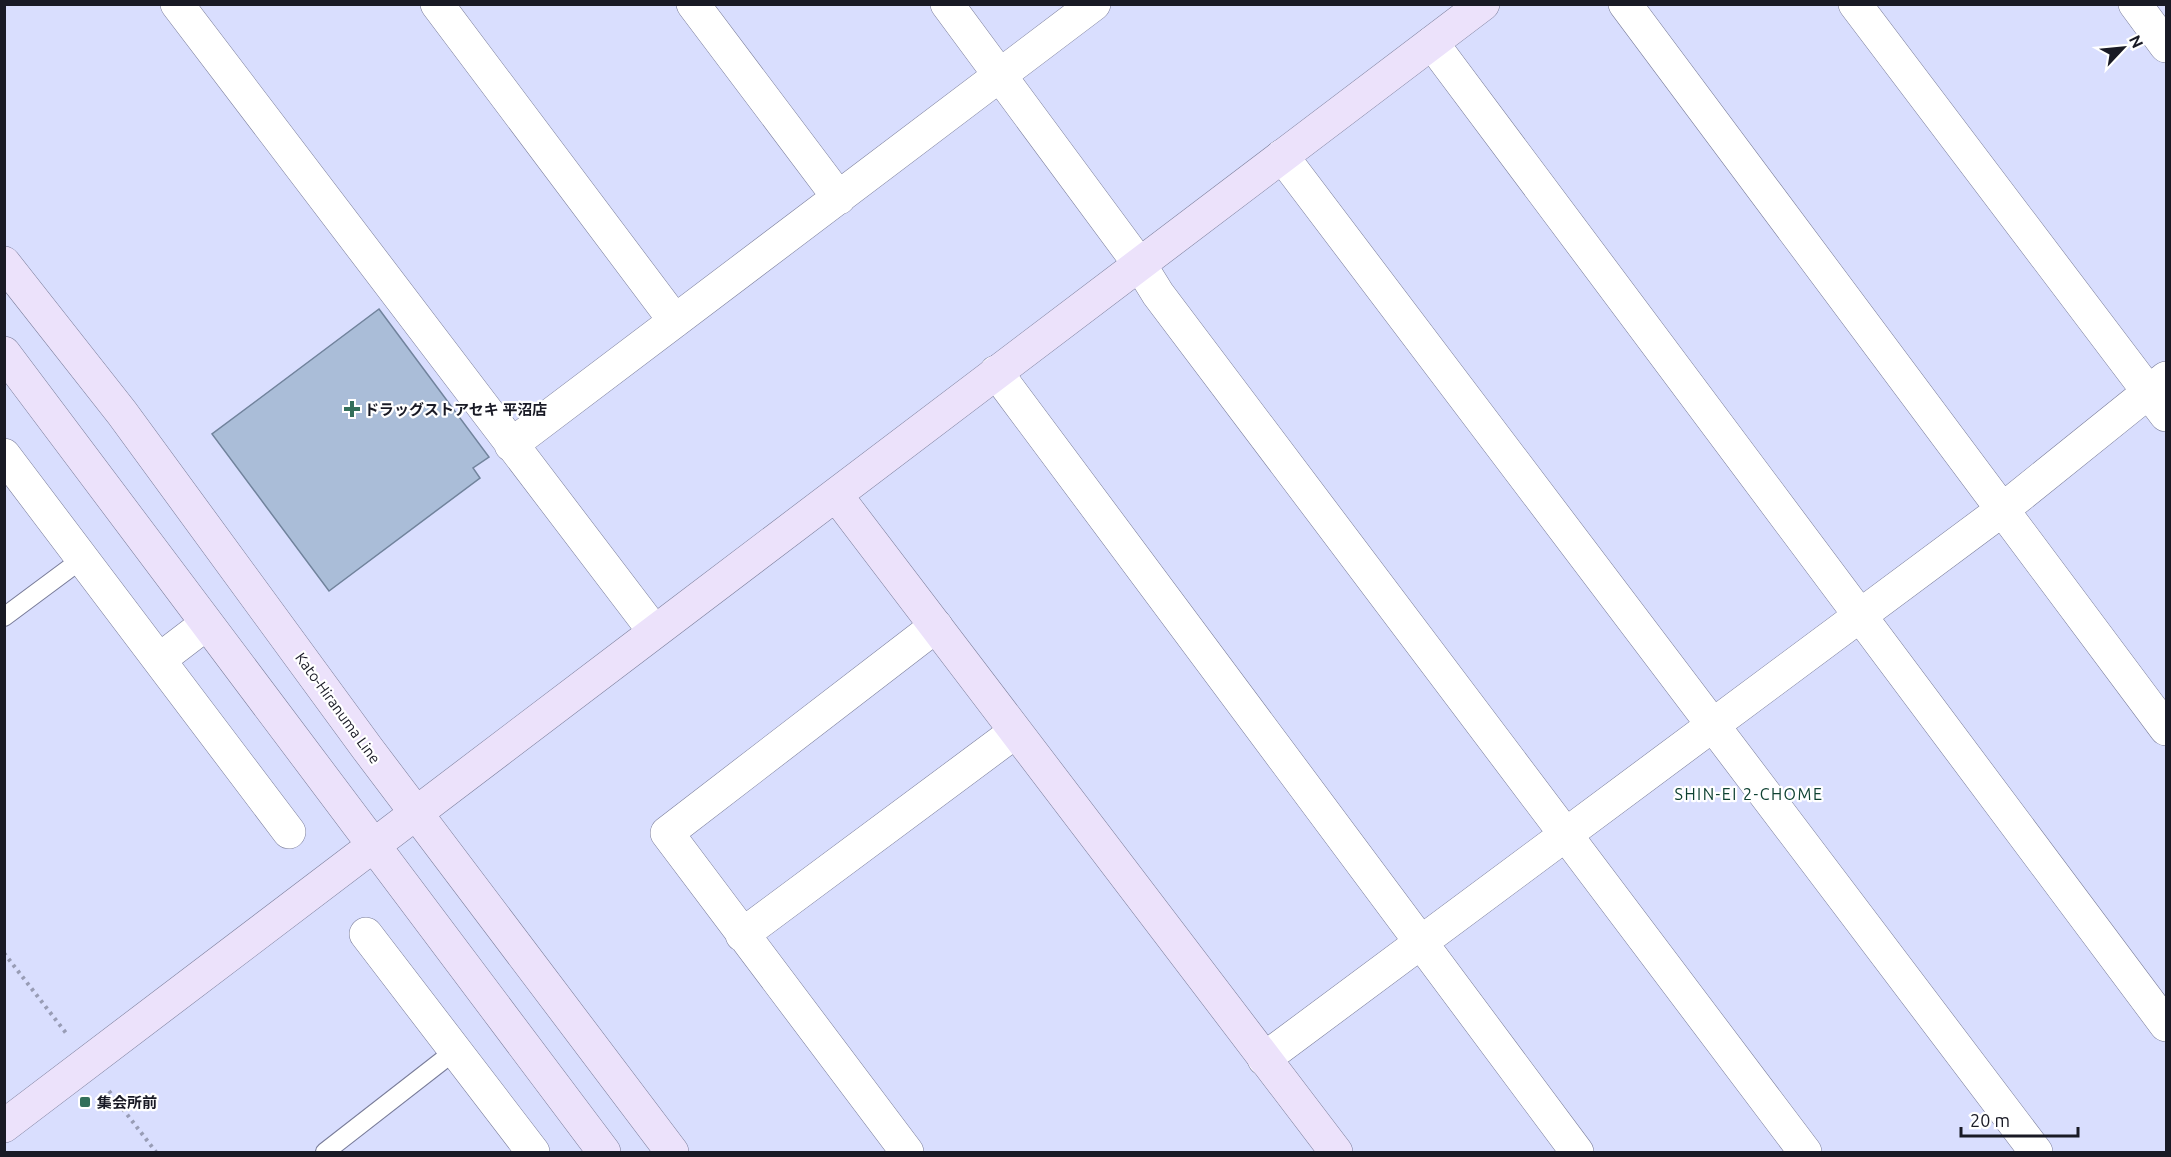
<svg xmlns="http://www.w3.org/2000/svg" width="2171" height="1157" font-family="Ubuntu,'Noto Sans JP',sans-serif">
  <style>
    .building { fill: #aabdd8; stroke: #71839c; stroke-width: 1.5 }
    .lines { fill: none; stroke-linecap: round; stroke-linejoin: round }
    .lane-casing { stroke: #797c99; stroke-width: 20 }
    .street-casing { stroke: #797c99; stroke-width: 34 }
    .secondary-casing { stroke: #797c99; stroke-width: 34 }
    .path { stroke: #989cb5; stroke-width: 4; stroke-dasharray: 3 4.5; stroke-linecap: butt }
    .lane { stroke: #fff; stroke-width: 18 }
    .street { stroke: #fff; stroke-width: 33 }
    .secondary { stroke: #ece2fb; stroke-width: 33 }
    .poi-dot { fill: #326f5a; stroke: #fff; stroke-width: 2 }
    .labels { text-anchor: middle; dominant-baseline: central; stroke-width: 4.5; stroke-linejoin: round; paint-order: stroke }
    .poi-label { font-size: 15px; font-weight: bold; fill: #191a25; stroke: #fff; text-anchor: start }
    .street-label { font-size: 15px; fill: #191a25; stroke: #fff }
    .neighbourhood-label { font-size: 16px; letter-spacing: 1.5px; fill: #0e4132; stroke: #fff }
  </style>
  <rect width="100%" height="100%" fill="#d9defe"/>
  <path class="building" d="M379,309l110,148 -16,11 7,10 -151,113 -117,-157z"/>
  <g class="lines">
    <g class="lane-casing">
      <path id="lane" d="M4,617l78,-58
        M325,1152l131,-102"/>
    </g>
    <g class="street-casing">
      <path id="street" d="M177,4l477,627
        M437,4l238,317
        M693,4l146,194
        M947,4l193,261 18,29 647,858
        M1625,4l541,725
        M1855,4l311,411
        M2135,4l31,42
        M1432,43l734,982
        M1282,156l754,996
        M996,372l581,780
        M511,445l583,-441
        M4,455l285,377
        M159,660l47,-36
        M366,934l167,218
        M742,935l273,-203
        M1264,1059l738,-549 164,-132
        M907,1152l-240,-319 269,-207"/>
    </g>
    <g class="secondary-casing">
      <path id="secondary" d="M4,263l118,150 245,335 305,404
        M4,353l600,799
        M836,495l500,657
        M4,1126c494,-373 984,-750 1479,-1122"/>
    </g>
    <path class="path" d="M4,953l62,80
      M109,1091l47,61"/>
    <use href="#lane" class="lane"/>
    <use href="#street" class="street"/>
    <use href="#secondary" class="secondary"/>
  </g>
  <g class="poi-dot">
    <path d="M349 400h6v6h6v6h-6v6h-6v-6h-6v-6h6z"/>
    <rect x="79" y="1096" width="12" height="12" rx="3"/>
  </g>
  <g class="labels">
    <g class="poi-label">
      <text x="364" y="409">ドラッグストアセキ 平沼店</text>
      <text x="97" y="1102">集会所前</text>
    </g>
    <g class="street-label">
      <text transform="translate(338 708) rotate(54)">Kato-Hiranuma Line</text>
    </g>
    <g class="neighbourhood-label">
      <text x="1749" y="794">SHIN-EI 2-CHOME</text>
    </g>
  </g>
  <rect width="2171" height="1157" fill="none" stroke="#191a25" stroke-width="12"/>
  <g transform="translate(2123 48) rotate(64)" stroke="#ffffff" stroke-width="4.5" paint-order="stroke">
  <path d="M0-4.5L10 22L0 15L-10 22Z" fill="#191a25"/>
  <text y="-9" font-size="16" font-weight="bold" text-anchor="middle" fill="#191a25">N</text>
  </g>
  <path d="M1961 1127v9h117v-9" fill="none" stroke="#191a25" stroke-width="3"/>
  <text x="1970" y="1127" font-size="18" fill="#191a25" stroke="#ffffff" stroke-width="4.5" paint-order="stroke">20 m</text>
</svg>
